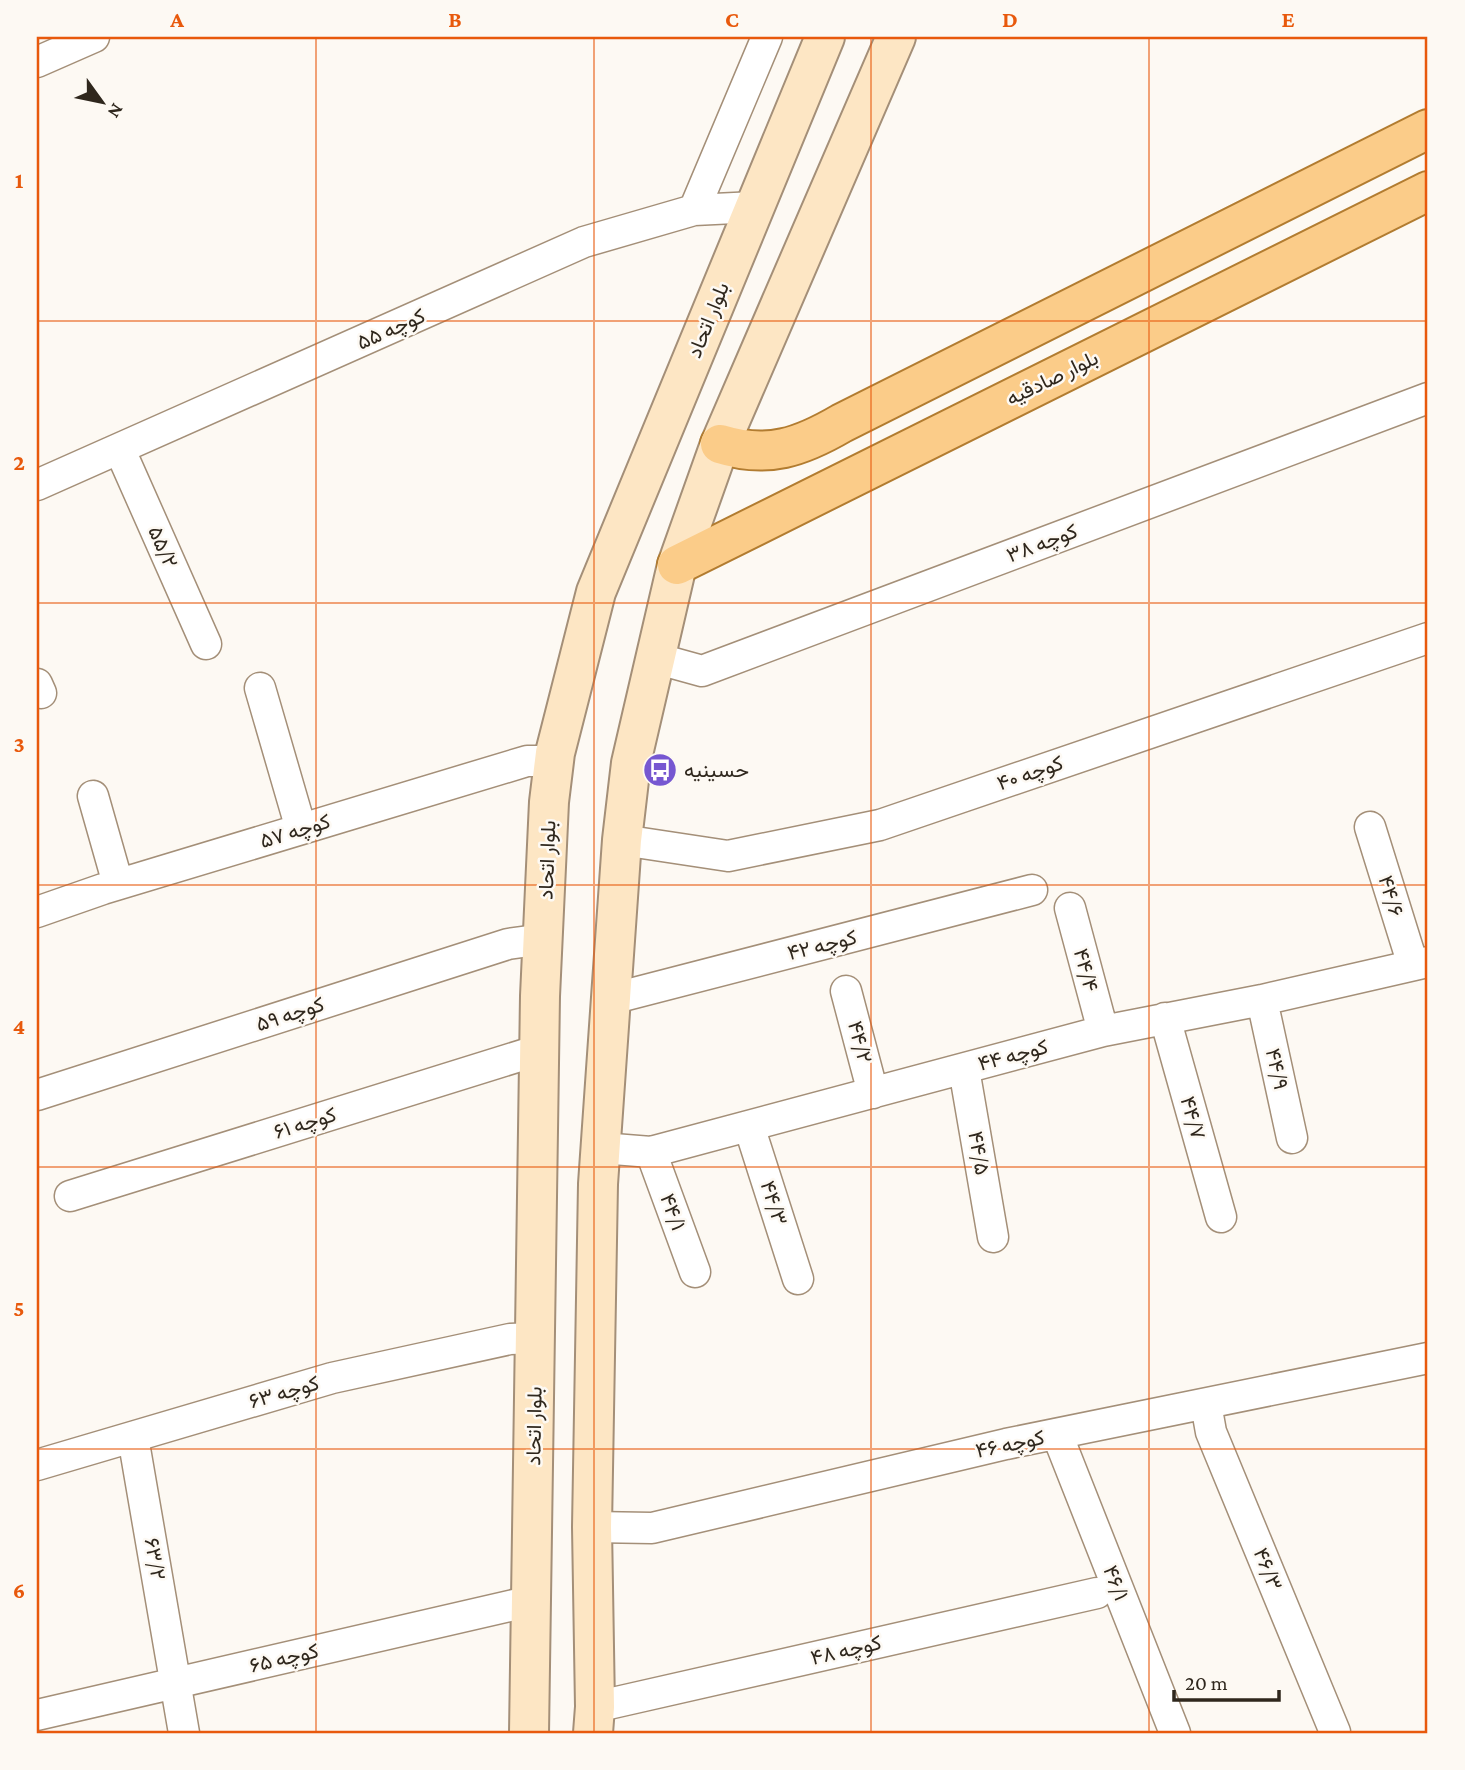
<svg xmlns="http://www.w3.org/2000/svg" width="1465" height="1770" font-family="'Crimson Pro',Vazirmatn,serif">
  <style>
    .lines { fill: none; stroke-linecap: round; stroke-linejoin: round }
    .street-casing { stroke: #a48f78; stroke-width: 33 }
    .secondary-casing { stroke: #a48f78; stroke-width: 42 }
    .primary-casing { stroke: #b27c30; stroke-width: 42 }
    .street { stroke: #fff; stroke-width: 30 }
    .secondary { stroke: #fde6c4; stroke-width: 38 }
    .primary { stroke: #fbcc89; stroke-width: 38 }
    .grid { fill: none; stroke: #e8590c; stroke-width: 2; stroke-opacity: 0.55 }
    .labels { text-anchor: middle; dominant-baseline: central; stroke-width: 5; stroke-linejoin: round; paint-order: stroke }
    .street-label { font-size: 21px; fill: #2f271d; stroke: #fdf9f3 }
    .poi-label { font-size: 21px; fill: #2f271d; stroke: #fdf9f3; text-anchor: start }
    .neatline { fill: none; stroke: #e8590c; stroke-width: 2.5 }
    .grid-label { font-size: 23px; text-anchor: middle; font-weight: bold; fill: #e8590c }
  </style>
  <rect width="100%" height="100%" fill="#fdf9f3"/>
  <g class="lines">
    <g class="street-casing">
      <path id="street" d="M37,62l57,-25
        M694,210l73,-173
        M120,450l86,194
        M37,485l547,-243 110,-32 61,-3
        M655,658l47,13 726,-273
        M37,684l4,9
        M260,688l41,141
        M93,796l25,88
        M1370,827l43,138
        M622,840l106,16 152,-31 548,-187
        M1070,908l33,123
        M37,912l66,-23 424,-128h28
        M846,991l27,102
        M611,999l421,-109
        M1262,1000l30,138
        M1165,1018l56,199
        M964,1069l29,168
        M37,1095l471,-151 36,-5
        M749,1126l49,153
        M601,1148l50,4 452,-121 159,-31 166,-38
        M651,1152l44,120
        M70,1196l469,-146
        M1206,1404l5,28 124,300
        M1057,1434l118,299
        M133,1437l51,296
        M37,1465l295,-87 178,-39 25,-1
        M592,1527l60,1 354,-84 422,-86
        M595,1707l502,-114
        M37,1715l494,-114"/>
    </g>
    <g class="secondary-casing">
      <path id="secondary" d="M529,1733l11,-737 9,-194 6,-49 41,-161 229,-555
        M593,1733l2,-26 -3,-180 6,-343 24,-344 9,-77 46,-198 43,-121 176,-407"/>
    </g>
    <g class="primary-casing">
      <path id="primary" d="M720,444c48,15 81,3 122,-21l586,-294
        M677,565l751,-374"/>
    </g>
    <use href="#street" class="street"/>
    <use href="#secondary" class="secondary"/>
    <use href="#primary" class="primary"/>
  </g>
  <path class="grid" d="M316,37v1696M594,37v1696M871,37v1696M1149,37v1696M37,321h1391M37,603h1391M37,885h1391M37,1167h1391M37,1449h1391"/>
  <defs>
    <g id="bus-disc" transform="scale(1.75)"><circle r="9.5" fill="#7657d1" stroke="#fdf9f3"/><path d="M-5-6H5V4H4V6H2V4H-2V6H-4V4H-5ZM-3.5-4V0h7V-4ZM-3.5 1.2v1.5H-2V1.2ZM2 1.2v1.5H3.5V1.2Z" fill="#fff"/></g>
  </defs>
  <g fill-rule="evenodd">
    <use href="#bus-disc" x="660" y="770"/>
  </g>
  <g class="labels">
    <g class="street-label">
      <text transform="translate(708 320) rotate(-68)">بلوار اتحاد</text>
      <text transform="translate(391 329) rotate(-24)">کوچه ۵۵</text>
      <text transform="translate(1052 378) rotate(-26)">بلوار صادقیه</text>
      <text transform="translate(1042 543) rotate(-21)">کوچه ۳۸</text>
      <text transform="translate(163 547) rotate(66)">۵۵/۲</text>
      <text transform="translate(1030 773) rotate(-19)">کوچه ۴۰</text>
      <text transform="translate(295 831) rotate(-17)">کوچه ۵۷</text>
      <text transform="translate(547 860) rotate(-88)">بلوار اتحاد</text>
      <text transform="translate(1391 896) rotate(73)">۴۴/۶</text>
      <text transform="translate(822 945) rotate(-14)">کوچه ۴۲</text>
      <text transform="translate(1086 970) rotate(75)">۴۴/۴</text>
      <text transform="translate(290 1014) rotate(-18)">کوچه ۵۹</text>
      <text transform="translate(860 1042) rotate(75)">۴۴/۲</text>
      <text transform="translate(1013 1055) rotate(-15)">کوچه ۴۴</text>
      <text transform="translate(1277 1069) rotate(77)">۴۴/۹</text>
      <text transform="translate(1193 1118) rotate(74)">۴۴/۷</text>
      <text transform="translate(305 1123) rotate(-17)">کوچه ۶۱</text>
      <text transform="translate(979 1153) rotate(80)">۴۴/۵</text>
      <text transform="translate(774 1203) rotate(72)">۴۴/۳</text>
      <text transform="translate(673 1212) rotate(70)">۴۴/۱</text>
      <text transform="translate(284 1392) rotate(-16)">کوچه ۶۳</text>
      <text transform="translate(534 1426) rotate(-89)">بلوار اتحاد</text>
      <text transform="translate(1010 1444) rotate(-12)">کوچه ۴۶</text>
      <text transform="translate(155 1559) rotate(80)">۶۳/۲</text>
      <text transform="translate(1268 1569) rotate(68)">۴۶/۳</text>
      <text transform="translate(1116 1583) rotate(69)">۴۶/۱</text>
      <text transform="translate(846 1650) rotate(-13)">کوچه ۴۸</text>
      <text transform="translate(284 1658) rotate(-13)">کوچه ۶۵</text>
    </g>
    <g class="poi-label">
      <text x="684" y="770">حسینیه</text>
    </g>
  </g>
  <rect width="1465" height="1770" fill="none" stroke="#fdf9f3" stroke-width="77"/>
  <g transform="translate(102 102) rotate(123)" stroke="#fdf9f3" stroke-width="5" paint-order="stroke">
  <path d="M0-5L12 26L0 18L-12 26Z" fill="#2f271d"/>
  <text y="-10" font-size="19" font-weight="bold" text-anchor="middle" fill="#2f271d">N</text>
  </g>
  <path d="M1174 1690v10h105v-10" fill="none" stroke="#2f271d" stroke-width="3.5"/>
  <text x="1185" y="1690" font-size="21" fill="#2f271d" stroke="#fdf9f3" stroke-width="5" paint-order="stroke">20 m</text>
  <rect x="38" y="38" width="1388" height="1694" class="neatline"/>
  <g class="grid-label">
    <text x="177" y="27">A</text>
    <text x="455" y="27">B</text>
    <text x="732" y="27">C</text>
    <text x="1010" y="27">D</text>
    <text x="1288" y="27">E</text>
    <text x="19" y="188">1</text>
    <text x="19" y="470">2</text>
    <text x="19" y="752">3</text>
    <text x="19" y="1034">4</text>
    <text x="19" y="1316">5</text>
    <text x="19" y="1598">6</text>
  </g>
</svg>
